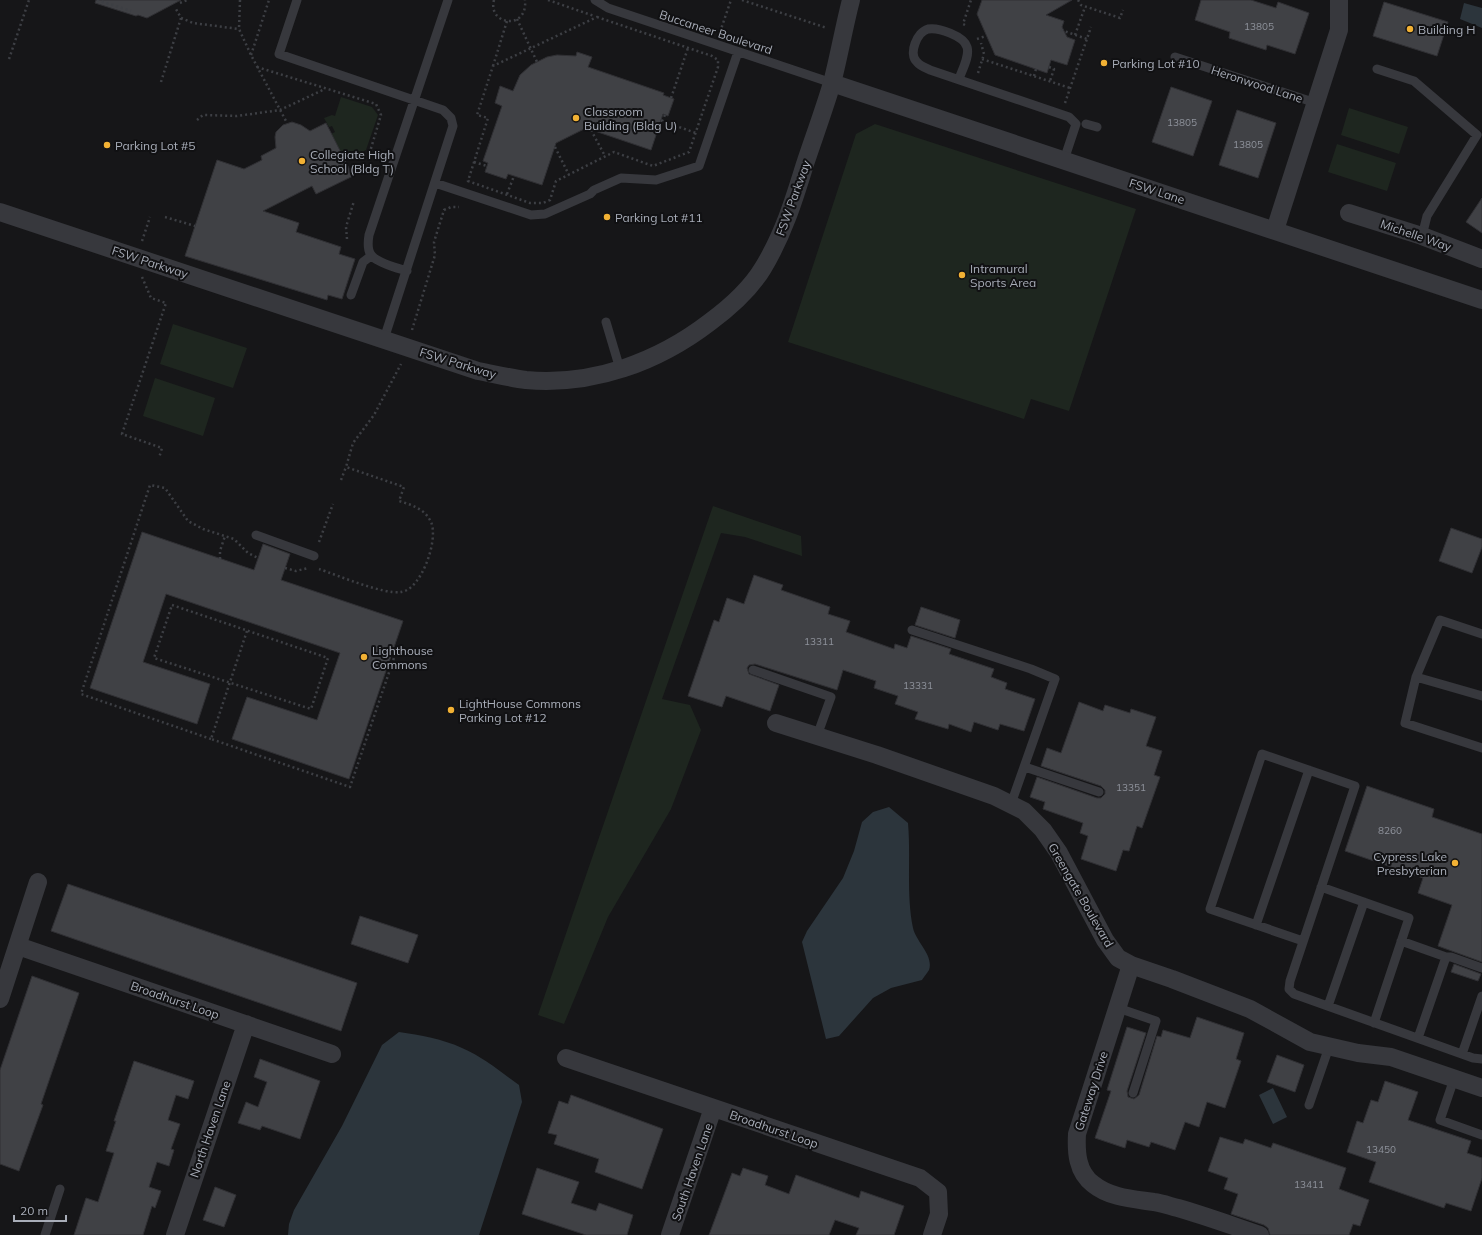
<svg xmlns="http://www.w3.org/2000/svg" width="1482" height="1235" font-family="Mulish,sans-serif">
  <style>
    .green { fill: #1e261f }
    .water { fill: #2c353c }
    .building { fill: #404145; stroke: #303034 }
    .lines { fill: none; stroke-linecap: round; stroke-linejoin: round }
    .path { stroke: #3d3f44; stroke-width: 2.5; stroke-dasharray: 2 3; stroke-linecap: butt }
    .lane { stroke: #37383d; stroke-width: 9 }
    .street { stroke: #37383d; stroke-width: 18 }
    .poi-dot { fill: #f2b134; stroke: #111113; stroke-width: 1.5 }
    .labels { text-anchor: middle; dominant-baseline: central; stroke-width: 4; stroke-linejoin: round; paint-order: stroke }
    .number-label { font-size: 10px; fill: #8e929b }
    .poi-label { font-size: 12px; fill: #a8adb8; stroke: #111113; text-anchor: start }
    .street-label { font-size: 12px; fill: #a8adb8; stroke: #111113 }
  </style>
  <rect width="100%" height="100%" fill="#161618"/>
  <path class="green" d="M341,97l31,10 6,8 -12,35 -21,10 -14,-26 4,-2 -3,-6 -3,1 -5,-9 8,-3 3,1z
    M1349,108l59,19 -9,27 -58,-19z
    M875,124l261,85 -67,202 -38,-12 -7,20 -236,-77 68,-208z
    M1337,144l59,19 -9,28 -59,-19z
    M173,324l74,24 -14,40 -73,-24z
    M155,378l60,20 -12,38 -60,-20z
    M713,506l88,30 1,20 -57,-19 -24,-4 -59,166 28,6 11,25 -30,79 -63,108 -44,107 -26,-9z"/>
  <path class="water" d="M1464,3l18,5v20l-22,-9z
    M889,807l19,16c3,35 -2,71 5,105 3,14 21,27 16,42 -2,3 -5,7 -7,10l-31,8 -18,10 -34,38 -13,3 -24,-97 5,-11 36,-53 11,-27 8,-29 11,-10z
    M399,1032c21,3 44,7 63,16 21,9 39,24 57,37l3,17 -43,133h-191l1,-11 5,-14 48,-84 40,-81z
    M1273,1088l14,29 -14,7 -14,-29z"/>
  <path class="building" d="M96,0h85l-34,18 -9,-3 -2,1 -41,-13z
    M982,0h90l-26,15 18,6 -2,6 5,10 8,3 -8,25 -16,-5 -4,13 -52,-18 -18,-41z
    M1201,0h50l25,8 2,-6 31,11 -14,41 -28,-9 -1,5 -37,-12 1,-6 -35,-12z
    M1384,2l64,20 -11,34 -64,-20z
    M577,52l15,5 -4,10 76,26 -1,2 11,4 -6,17 -5,-2 -12,36 -65,-22 -30,15 -14,42 -34,-11 -2,5 -21,-7 3,-9 -5,-2 19,-55 -7,-3 5,-17 13,5 7,-16 11,-10 16,-8 10,-2 19,1z
    M1171,87l41,14 -19,55 -41,-14z
    M1237,110l39,13 -18,55 -39,-13z
    M292,122l9,3 9,6 16,-8 27,53 -37,18 -4,-8 -49,25 36,12 -3,9 45,15 -2,7 16,5 -13,40 -14,-4 -1,5 -142,-44 32,-96 27,9 18,-9 -1,-4 15,-8 -1,-11 1,-5 7,-7z
    M1482,198v35l-16,-11z
    M1451,528l31,11v8l-10,26 -33,-12z
    M142,532l112,38 9,-26 27,10 -9,26 122,41 -54,158 -117,-40 15,-42 70,23 23,-67 -174,-59 -23,68 67,22 -13,40 -107,-36z
    M754,575l29,10 -2,5 49,17 -2,7 22,7 -4,11 48,17 1,-5 12,4 4,-12 40,13 -2,5 45,15 -3,8 16,6 -2,6 30,10 -11,32 -24,-7 -2,6 -24,-8 -3,10 -22,-8 -1,5 -33,-10 3,-7 -23,-8 3,-8 -24,-8 2,-7 -33,-11 -6,20 -82,-26 -6,1 -2,3 2,6 30,11 -9,26 -44,-15 -4,11 -34,-11 26,-76 5,2 8,-24 17,6z
    M921,607l39,13 -5,18 -40,-13z
    M1079,702l24,9 2,-6 25,8 1,-4 25,8 -10,29 16,5 -8,24 6,2 -18,51 -5,-2 -8,25 -6,-1 -7,21 -35,-12 7,-23 -8,-3 3,-10 -40,-14 2,-7 -15,-5 7,-20 60,21h4l4,-4v-4l-4,-4 -60,-20 6,-18 14,5z
    M1367,786l67,23 -2,8 50,17v128l-44,-16 14,-41 -34,-12 5,-15 -78,-27z
    M68,884l289,99 -16,48 -290,-100z
    M360,916l58,19 -10,28 -57,-19z
    M1454,964l27,10 -3,7 -27,-9z
    M32,976l47,17 -38,111 2,1 -24,66 -19,-7v-94z
    M1197,1017l47,16 -8,26 5,2 -16,47 -18,-6 -8,25 -14,-5 -10,28 -24,-8 -2,5 -22,-7 -2,8 -30,-10 16,-47 -4,-1 20,-63 19,6 -19,58 1,6 6,2 5,-4 18,-59 4,1 2,-7 27,8z
    M1277,1055l27,10 -9,27 -28,-10z
    M260,1059l60,22 -20,58 -38,-13 -2,4 -22,-7 8,-21 12,5 9,-25 -13,-5z
    M134,1061l60,20 -6,18 -12,-4 -8,25 12,4 -9,25 3,1 -5,16 -12,-4 -8,25 12,4 -6,17 -3,-2 -9,29h-69l12,-37 12,4 16,-49 -8,-2 10,-30h-2z
    M1385,1081l33,11 -10,28 63,21 -4,12 15,5v20l-11,33 -25,-8 -2,5 -75,-26 7,-20 -29,-10 10,-31 6,2 8,-23 7,2z
    M571,1095l92,34 -21,60 -47,-17 4,-13 -45,-15 3,-9 -9,-2 11,-32 9,3z
    M1220,1137l23,7 2,-5 26,9 2,-5 73,25 -7,21 30,11 -9,26 -7,-2 -4,11h-79l-2,-7 -4,-3 -33,-11 7,-20 -14,-5 4,-11 -20,-7z
    M537,1168l42,14 -8,21 25,8 3,-8 34,12 -6,20h-41l-64,-21z
    M743,1168l25,8 -3,9 24,9 7,-19 63,23 2,-7 43,15 -10,29h-38l3,-7 -24,-8 -6,15h-120l23,-62 8,3z
    M215,1187l21,8 -12,32 -21,-7z"/>
  <g class="lines">
    <path class="path" d="M97,0l34,11
      M240,0l-1,29 12,26 36,68
      M494,0c-7,25 34,31 31,0
      M548,0l46,16
      M742,0l85,28
      M1078,0l3,5 39,13 3,-8
      M180,3l7,-3
      M597,17l115,39 6,4v7l-29,85 -36,14 -39,-14 -58,29 -6,19 -7,3h-13l-62,-22 20,-63 -11,-3 16,-49z
      M181,18l12,5 46,6
      M517,19l20,43
      M965,25l-2,-1 8,-24
      M1061,30l26,9
      M720,32l11,-32
      M1075,35l10,-28
      M977,39l9,-3
      M251,55l18,-55
      M9,59l20,-59
      M982,59l88,29
      M493,66l14,-45
      M257,67l119,37 5,11 -12,40
      M1049,67l5,2 -4,12
      M978,73l6,-19 -3,-11
      M1034,76l2,-7
      M161,82l20,-64 -5,-9
      M671,98l17,-50
      M1065,103l26,-76
      M665,115l-3,6 34,12
      M197,120l6,-5 34,1 43,-6 45,-21
      M591,130l14,26
      M555,147l14,28
      M474,162l13,4
      M507,194l7,-18
      M165,217l30,9
      M347,239l-1,-12 8,-26
      M142,241l8,-24
      M142,277l9,21 15,5 -44,131 40,14 -3,10
      M412,330l23,-75 -1,-13 10,-32 7,-3h8
      M341,480l5,-13
      M319,542l14,-38
      M220,559v-8l5,-15
      M285,568l11,3 12,-3
      M319,569c18,6 65,26 82,23 20,-2 38,-52 30,-70 -6,-13 -19,-17 -32,-21l5,-14 -58,-20 7,-24 21,-28 27,-51
      M172,605l156,53 -17,51 -157,-51z
      M247,631l-36,108 139,48 46,-135 -3,-1
      M211,739l-130,-45 69,-209 15,3 23,33 15,8 31,10 14,14 10,5"/>
    <path class="lane" d="M297,0l-18,54 164,56 8,8 2,8 -69,213
      M595,0l13,8 224,75
      M1175,57l141,46
      M1377,69l37,12 63,54 -50,81 -5,20
      M959,79c3,-9 11,-23 8,-32 -3,-11 -29,-20 -39,-18 -11,3 -20,25 -11,33 3,4 9,6 13,8l139,47 7,7 -12,36
      M1086,124l11,3
      M435,183l96,32 14,-1 45,-20 4,-4 27,-12 35,2 43,-14 39,-114
      M407,271c-10,-3 -29,-8 -35,-15 -5,-5 -4,-15 -3,-21l79,-235
      M351,295l12,-33 8,-6
      M606,322l14,47
      M256,535l58,21
      M912,630l119,39 24,10 -44,125
      M1482,634l-42,-14 -24,57 -11,46 77,25
      M753,670l78,27 -14,39
      M1416,677l66,19
      M1025,767l74,25
      M1321,887l88,31 -35,105
      M1256,925l53,-155
      M1303,941l-93,-32 52,-155 93,32 -65,195 -1,8 5,5 179,64 9,1
      M1401,941l45,16 -28,81
      M1446,957h5l31,11
      M1328,1006l36,-104
      M1118,1008l38,13 -23,72
      M1462,1054l20,-58
      M1454,1079l-14,41 42,15
      M1309,1105l20,-58
      M45,1235l15,-46"/>
    <path class="street" d="M832,83l650,217
      M0,212l478,159c16,3 32,7 48,9 67,6 132,-18 184,-58 19,-14 41,-34 53,-54 20,-33 31,-68 42,-104 9,-27 19,-54 27,-81 7,-27 12,-56 19,-83
      M1349,213l73,23 60,23
      M1275,230l64,-200v-30
      M776,723l101,32 117,41 30,15 19,19 16,23 46,87 13,18 13,7 41,14 78,30 60,33 48,11 33,4 91,31
      M18,946l314,108
      M1131,965l-54,169c-1,18 0,38 16,50 17,14 41,15 61,18 8,1 16,4 24,6 28,8 55,18 82,27
      M0,999l38,-117
      M566,1058l354,120 18,14 1,22 -7,21
      M175,1235l71,-211
      M670,1235l43,-127"/>
  </g>
  <g class="poi-dot">
    <circle cx="1410" cy="29" r="4"/>
    <circle cx="1104" cy="63" r="4"/>
    <circle cx="576" cy="118" r="4"/>
    <circle cx="107" cy="145" r="4"/>
    <circle cx="302" cy="161" r="4"/>
    <circle cx="607" cy="217" r="4"/>
    <circle cx="962" cy="275" r="4"/>
    <circle cx="364" cy="657" r="4"/>
    <circle cx="451" cy="710" r="4"/>
    <circle cx="1455" cy="863" r="4"/>
  </g>
  <g class="labels">
    <g class="number-label">
      <text x="1259" y="26">13805</text>
      <text x="1182" y="122">13805</text>
      <text x="1248" y="144">13805</text>
      <text x="819" y="641">13311</text>
      <text x="918" y="685">13331</text>
      <text x="1131" y="787">13351</text>
      <text x="1390" y="830">8260</text>
      <text x="1381" y="1149">13450</text>
      <text x="1309" y="1184">13411</text>
    </g>
    <g class="poi-label">
      <text x="1418" y="29">Building H</text>
      <text x="1112" y="63">Parking Lot #10</text>
      <text x="584" y="111">Classroom<tspan x="584" dy="14">Building (Bldg U)</tspan></text>
      <text x="115" y="145">Parking Lot #5</text>
      <text x="310" y="154">Collegiate High<tspan x="310" dy="14">School (Bldg T)</tspan></text>
      <text x="615" y="217">Parking Lot #11</text>
      <text x="970" y="268">Intramural<tspan x="970" dy="14">Sports Area</tspan></text>
      <text x="372" y="650">Lighthouse<tspan x="372" dy="14">Commons</tspan></text>
      <text x="459" y="703">LightHouse Commons<tspan x="459" dy="14">Parking Lot #12</tspan></text>
      <text x="1447" y="856" text-anchor="end">Cypress Lake<tspan x="1447" dy="14">Presbyterian</tspan></text>
    </g>
    <g class="street-label">
      <text transform="translate(716 32) rotate(18)">Buccaneer Boulevard</text>
      <text transform="translate(1257 84) rotate(18)">Heronwood Lane</text>
      <text transform="translate(1157 191) rotate(18)">FSW Lane</text>
      <text transform="translate(793 198) rotate(-70)">FSW Parkway</text>
      <text transform="translate(1416 235) rotate(19)">Michelle Way</text>
      <text transform="translate(150 262) rotate(18)">FSW Parkway</text>
      <text transform="translate(458 363) rotate(17)">FSW Parkway</text>
      <text transform="translate(1081 895) rotate(60)">Greengate Boulevard</text>
      <text transform="translate(175 1000) rotate(19)">Broadhurst Loop</text>
      <text transform="translate(1091 1091) rotate(-72)">Gateway Drive</text>
      <text transform="translate(210 1129) rotate(-71)">North Haven Lane</text>
      <text transform="translate(774 1129) rotate(19)">Broadhurst Loop</text>
      <text transform="translate(692 1172) rotate(-71)">South Haven Lane</text>
    </g>
  </g>
  <path d="M14 1215v6h52v-6" fill="none" stroke="#a8adb8" stroke-width="2"/>
  <text x="20" y="1215" font-size="12" fill="#a8adb8" stroke="#111113" stroke-width="3" paint-order="stroke">20 m</text>
</svg>
